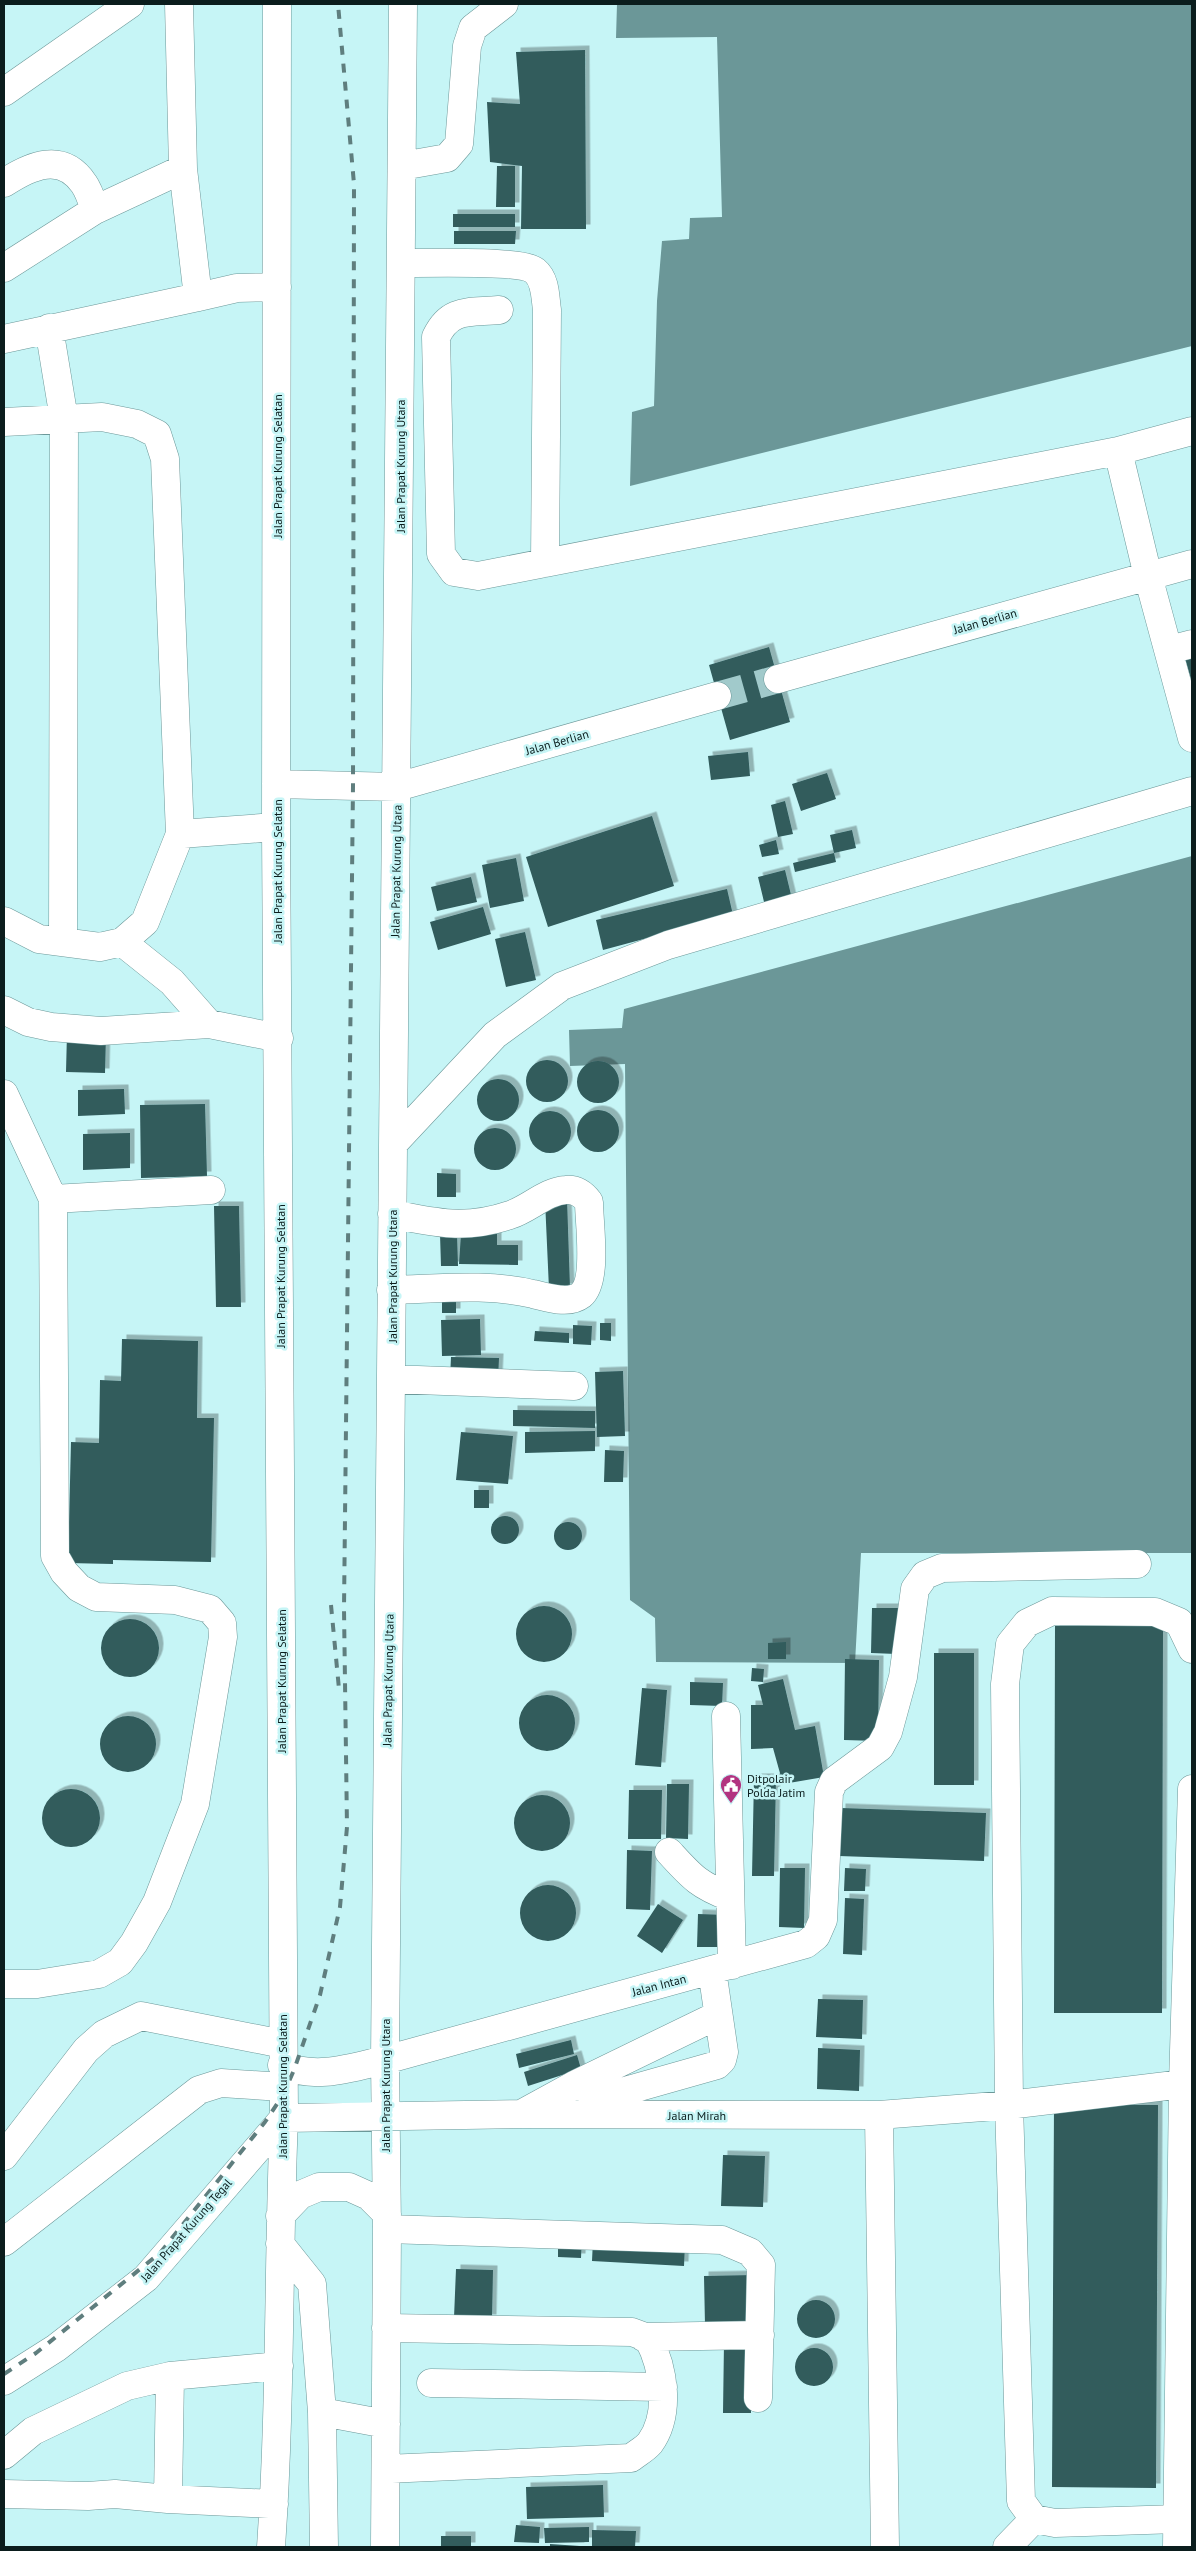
<svg xmlns="http://www.w3.org/2000/svg" width="1196" height="2551" font-family="'PT Sans',sans-serif">
  <style>
    .water { fill: #6b9798 }
    .building { fill: #305b5c; filter: url(#shadow) }
    .lines { fill: none; stroke-linecap: round; stroke-linejoin: round }
    .minor-tunnel { stroke: #a1cacb; stroke-width: 28; stroke-dasharray: 28 14; stroke-linecap: butt }
    .minor-casing { stroke: #6c9899; stroke-width: 29 }
    .minor { stroke: #fff; stroke-width: 28 }
    .rail { stroke: #5f7e7e; stroke-width: 4; stroke-dasharray: 9 9; stroke-linecap: butt }
    .labels { text-anchor: middle; dominant-baseline: central; stroke-width: 5; stroke-linejoin: round; paint-order: stroke }
    .street-label { font-size: 12px; fill: #0b1d1d; stroke: #c6f5f6 }
    .poi-label { font-size: 12px; fill: #0b1d1d; stroke: #c6f5f6; text-anchor: start }
  </style>
  <defs>
    <filter id="shadow"><feDropShadow dx="4.5" dy="-4.5" stdDeviation="0" flood-color="#0004"/></filter>
  </defs>
  <rect width="100%" height="100%" fill="#c6f5f6"/>
  <path class="water" d="M617,4h575v342l-562,140 2,-74 22,-6 3,-105 5,-60 27,-2 1,-21 32,-1 -5,-180 -101,1z
    M1192,856v697h-331l-6,110 -199,-1 -1,-44 -25,-18 -5,-536 -55,2 -1,-36 53,-2 2,-19z"/>
  <path class="building" d="M585,50l1,179h-65l1,-63 -32,-4 -3,-60 33,2 -4,-52z
    M497,166h18v41h-19z
    M453,214h62v13h-62z
    M454,231h62l-1,13h-61z
    M769,647l21,75 -60,18 -21,-75z
    M1192,653v30l-8,-28z
    M748,752l2,24 -39,4 -3,-24z
    M827,773l9,26 -35,12 -9,-27z
    M785,801l8,33 -15,3 -7,-32z
    M652,816l22,70 -126,41 -22,-70z
    M852,830l4,18 -22,5 -4,-18z
    M776,840l3,14 -17,3 -3,-12z
    M834,853l2,9 -41,10 -2,-9z
    M516,858l8,43 -34,7 -8,-43z
    M785,870l7,29 -27,7 -7,-29z
    M471,877l6,25 -40,9 -6,-24z
    M727,889l6,26 -130,35 -7,-30z
    M483,907l8,27 -53,16 -8,-28z
    M525,932l11,48 -30,7 -11,-48z
    M67,1033l39,1 -1,39 -39,-1z
    M526 1081a21 21 0 1 1 42 0a21 21 0 1 1-42 0Z
    M577 1082a21 21 0 1 1 42 0a21 21 0 1 1-42 0Z
    M477 1100a21 21 0 1 1 42 0a21 21 0 1 1-42 0Z
    M124,1089l1,25 -47,2v-26z
    M205,1104l2,72 -66,2 -1,-73z
    M577 1131a21 21 0 1 1 42 0a21 21 0 1 1-42 0Z
    M529 1132a21 21 0 1 1 42 0a21 21 0 1 1-42 0Z
    M474 1149a21 21 0 1 1 42 0a21 21 0 1 1-42 0Z
    M130,1133v35l-47,2v-36z
    M437,1173l19,1v23h-19z
    M567,1199l3,89 -21,1 -4,-89z
    M214,1206h25l2,101h-25z
    M440,1234h17l1,32h-17z
    M461,1234h36v11h21v20l-59,-1z
    M442,1300h14v13h-14z
    M480,1319l1,36 -39,1 -1,-36z
    M600,1323h11v18l-11,-1z
    M573,1325l19,1 -1,19 -18,-1z
    M535,1331l34,2v10l-35,-2z
    M122,1339l76,2 -1,77h17l-3,144 -98,-2v4l-45,-1 3,-121 28,1 1,-63 21,1z
    M451,1357l48,1 -1,22 -48,-1z
    M623,1371l2,65 -28,1 -2,-65z
    M513,1410l82,1v17l-82,-2z
    M595,1431v20l-70,2v-21z
    M461,1432l52,4 -5,48 -52,-4z
    M605,1450l19,1 -1,31h-19z
    M474,1490h15v18h-15z
    M491 1530a14 14 0 1 1 28 0a14 14 0 1 1-28 0Z
    M554 1536a14 14 0 1 1 28 0a14 14 0 1 1-28 0Z
    M516 1634a28 28 0 1 1 56 0a28 28 0 1 1-56 0Z
    M872,1608h26l-1,46 -26,-1z
    M101 1648a29 29 0 1 1 58 0a29 29 0 1 1-58 0Z
    M1055,1626h108l-1,387h-108z
    M786,1642v17h-18v-16z
    M934,1653h40v132h-40z
    M845,1659l34,1 -1,81 -34,-1z
    M752,1668l12,1 -1,13 -12,-1z
    M783,1679l12,51 20,-4 9,51 -41,7 -10,-36 -22,1v-44h12l-5,-20z
    M690,1682l33,1 -1,23 -32,-1z
    M642,1688l25,2 -6,77 -26,-2z
    M519 1723a28 28 0 1 1 56 0a28 28 0 1 1-56 0Z
    M100 1744a28 28 0 1 1 56 0a28 28 0 1 1-56 0Z
    M754,1778h22l-2,98h-22z
    M667,1784h22l-1,55 -22,-1z
    M42 1818a29 29 0 1 1 58 0a29 29 0 1 1-58 0Z
    M629,1790h33l-1,49h-33z
    M514 1823a28 28 0 1 1 56 0a28 28 0 1 1-56 0Z
    M841,1808l145,5 -2,48 -145,-5z
    M627,1850l25,1 -2,59 -24,-1z
    M780,1868h25l-1,60 -25,-1z
    M845,1868l21,1 -1,22h-21z
    M520 1913a28 28 0 1 1 56 0a28 28 0 1 1-56 0Z
    M845,1898l19,1 -2,56 -19,-1z
    M658,1904l25,16 -21,33 -25,-17z
    M698,1914l29,1v32h-30z
    M818,1999l45,1 -1,39 -46,-2z
    M571,2040l3,14 -55,14 -3,-14z
    M818,2048l42,2 -1,41 -42,-2z
    M577,2055l4,14 -53,17 -4,-14z
    M1054,2105h104l-2,383 -104,-1z
    M723,2155l42,1 -2,51 -42,-1z
    M558,2235l24,1 -1,22 -23,-1z
    M593,2240l92,4 -1,22 -92,-5z
    M456,2269l37,1 -1,49 -38,-1z
    M754,2275v50h-49l-1,-49z
    M797 2319a19 19 0 1 1 38 0a19 19 0 1 1-38 0Z
    M724,2342h27v71h-28z
    M795 2367a19 19 0 1 1 38 0a19 19 0 1 1-38 0Z
    M603,2485l1,32 -77,2 -1,-32z
    M516,2525l24,2 -1,16 -25,-1z
    M589,2527v15l-44,1 -1,-15z
    M592,2530l44,1 -1,16h-43z
    M441,2536h30v11h-30z
    M550,2544l30,2v1h-30z"/>
  <g class="lines">
    <path class="minor-tunnel" d="M717,696l61,-17"/>
    <g class="minor-casing">
      <path id="minor" d="M179,4l4,165 15,128 39,-9 40,-1
        M4,92l126,-88
        M402,166l45,-8 12,-14 8,-98 6,-18 31,-24
        M4,183c26,-17 58,-32 80,1 5,7 8,17 11,26
        M401,263c22,0 121,-3 134,8 11,9 10,26 12,39l-2,253
        M4,268l91,-58 88,-41
        M499,310c-29,3 -49,-3 -63,27l5,217 13,18 24,4 640,-125 74,-20
        M49,328l15,91 -1,523
        M4,339l194,-42
        M4,422l98,-5 35,7 20,10 8,25 15,375 -35,88 -23,20 -22,5 -61,-8 -35,-18
        M1118,451l30,125 44,162
        M1169,650l23,-6
        M778,679l414,-115
        M276,784l121,3 320,-91
        M180,834l96,-7
        M122,942l50,40 37,42
        M4,1010l24,12 23,5 50,4 108,-7 70,14
        M4,1094l49,105
        M393,1144l102,-109 67,-49 106,-41 524,-154
        M391,1290c47,-1 97,-7 142,4 14,3 35,11 48,1 17,-14 8,-72 8,-93 -6,-8 -13,-13 -23,-12 -20,1 -37,19 -56,25 -44,15 -75,8 -118,-1
        M391,1379l183,7
        M726,1716l6,249
        M669,1852c22,24 29,33 61,45
        M4,1984h33l62,-10 21,-12 14,-19 23,-41 38,-98 28,-167 -1,-14 -12,-14 -35,-9 -79,-3 -17,-9 -15,-16 -9,-16 -2,-357 158,-9
        M282,2065c34,15 68,3 103,-5l421,-116 10,-8 7,-16 6,-128 5,-11 46,-34 8,-15 15,-55 12,-88 10,-14 17,-7 195,-4
        M576,2084l20,8 22,1 99,-28 5,-5 2,-8 -12,-82
        M523,2113l53,-29 142,-69
        M879,2115l6,432
        M4,2156l82,-106 18,-16 37,-18 142,28
        M280,2216l20,-21 19,-8h30l20,9 18,18
        M387,2229l335,11 28,12 11,13 -3,133
        M4,2242l195,-152 22,-7 62,4
        M280,2244l32,40 10,128 64,12
        M643,2337l117,-2
        M4,2381l52,-33 90,-70 138,-160 238,-4 357,1 130,-10 174,-21
        M431,2383l232,4
        M322,2412l2,135
        M4,2455l29,-24 94,-45 43,-10 109,-10
        M386,2469l245,-11c6,-5 14,-9 19,-15 21,-29 14,-75 -2,-105l-16,-6 -246,-4
        M4,2494l84,2 27,-2 53,5 106,5
        M168,2499l2,-123
        M1177,2519l-122,4 -21,-4 -13,-18 -12,-396 -4,-421 5,-40 17,-21 25,-12 103,1 24,10 13,27
        M271,2547c10,-143 7,-286 13,-429l-8,-1291 1,-823
        M385,2547l2,-318 -2,-169 18,-2056
        M1007,2547l27,-28
        M1177,2547l6,-463 9,-295"/>
    </g>
    <use href="#minor" class="minor"/>
    <path class="rail" d="M331,1605l8,84
      M4,2374l32,-21 124,-100 105,-131 18,-27 11,-25 26,-75 20,-88 7,-80 -3,-218 9,-823 1,-602 -16,-180"/>
  </g>
  <defs>
    <g id="civic-pin" transform="scale(1.125)"><path d="M0 17L-7.5 6A9.5 9.5 0 1 1 7.5 6Z" fill="#b23380" stroke="#c6f5f6"/><path d="M-.6-6.5H3V-4.5H.6V-3L4-1V1h2V6H-6V1h2V-1L-.6-3ZM-1.2 2.5V6h2.4V2.5Z" fill="#fff"/></g>
  </defs>
  <g fill-rule="evenodd">
    <use href="#civic-pin" x="731" y="1785"/>
  </g>
  <g class="labels">
    <g class="street-label">
      <text transform="translate(277 466) rotate(-90)">Jalan Prapat Kurung Selatan</text>
      <text transform="translate(400 466) rotate(-90)">Jalan Prapat Kurung Utara</text>
      <text transform="translate(985 621) rotate(-16)">Jalan Berlian</text>
      <text transform="translate(557 742) rotate(-16)">Jalan Berlian</text>
      <text transform="translate(277 871) rotate(-90)">Jalan Prapat Kurung Selatan</text>
      <text transform="translate(396 871) rotate(-89)">Jalan Prapat Kurung Utara</text>
      <text transform="translate(280 1276) rotate(-90)">Jalan Prapat Kurung Selatan</text>
      <text transform="translate(392 1276) rotate(-90)">Jalan Prapat Kurung Utara</text>
      <text transform="translate(388 1680) rotate(-89)">Jalan Prapat Kurung Utara</text>
      <text transform="translate(281 1681) rotate(-90)">Jalan Prapat Kurung Selatan</text>
      <text transform="translate(659 1985) rotate(-15)">Jalan Intan</text>
      <text transform="translate(385 2085) rotate(-90)">Jalan Prapat Kurung Utara</text>
      <text transform="translate(282 2086) rotate(-90)">Jalan Prapat Kurung Selatan</text>
      <text x="697" y="2115">Jalan Mirah</text>
      <text transform="translate(186 2230) rotate(-49)">Jalan Prapat Kurung Tegal</text>
    </g>
    <g class="poi-label">
      <text x="747" y="1778">Ditpolair<tspan x="747" dy="14">Polda Jatim</tspan></text>
    </g>
  </g>
  <rect width="1196" height="2551" fill="none" stroke="#0b1d1d" stroke-width="10"/>
</svg>
